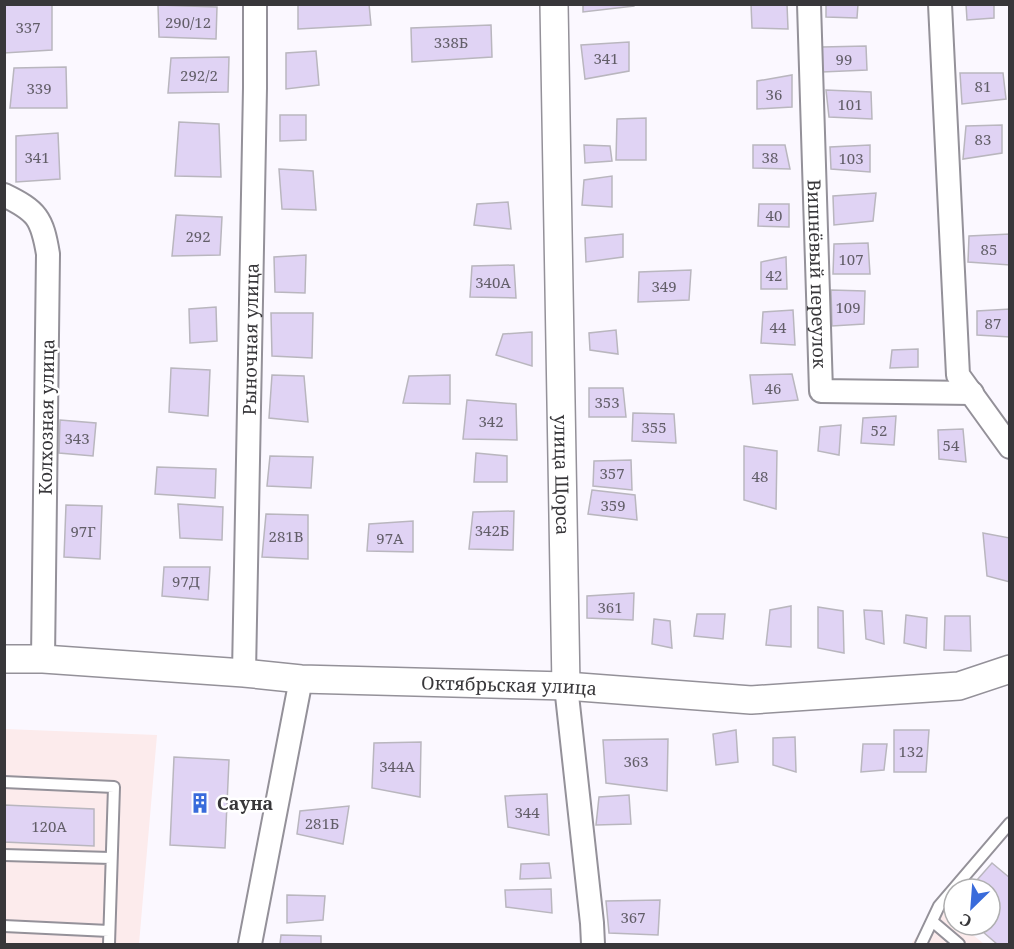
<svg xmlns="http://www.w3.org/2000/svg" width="1014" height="949" font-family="'Noto Serif',serif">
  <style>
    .industrial { fill: #fcebec }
    .building { fill: #e0d3f4; stroke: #b9b6be; stroke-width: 1.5 }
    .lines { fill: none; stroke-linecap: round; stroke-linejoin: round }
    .service-casing { stroke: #949199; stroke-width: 14 }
    .minor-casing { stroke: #949199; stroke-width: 26 }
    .tertiary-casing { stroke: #949199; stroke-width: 30 }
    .service { stroke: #fff; stroke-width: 10 }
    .minor { stroke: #fff; stroke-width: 22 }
    .tertiary { stroke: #fff; stroke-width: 27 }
    .labels { text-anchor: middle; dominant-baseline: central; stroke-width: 5; stroke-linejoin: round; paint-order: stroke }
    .number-label { font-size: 15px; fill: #625e68 }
    .street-label { font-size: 18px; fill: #38373a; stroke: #fff }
    .poi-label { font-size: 18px; font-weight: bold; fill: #38373a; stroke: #fff; text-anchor: start }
  </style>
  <rect width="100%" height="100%" fill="#fbf8ff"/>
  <path class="industrial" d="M5,729l152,6 -18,209h-134z
    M939,906l15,13v6h7l23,19h-73z"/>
  <path class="building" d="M4,4h48v46l-48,3z
    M298,4h71l2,21 -73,4z
    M583,4h52l-1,2 -51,6z
    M751,4h36l1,25 -36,-1z
    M826,4h32l-1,14 -31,-1z
    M966,4h28v14l-27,2z
    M158,5l59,2 -1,32 -57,-2z
    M491,25l1,32 -80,5 -1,-34z
    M629,42v29l-44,8 -4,-34z
    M866,46l1,24 -45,2v-25z
    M316,51l3,34 -33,4v-36z
    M229,57l-1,35 -60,1 3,-35z
    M66,67l1,41h-57l4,-40z
    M960,73h43l3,26 -44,5z
    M792,75v32l-35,2v-28z
    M826,90l45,2 1,27 -43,-2z
    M280,115h26v25l-26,1z
    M646,118v42h-30l1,-41z
    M179,122l40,2 2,53 -46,-1z
    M1002,125v28l-39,6 3,-33z
    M58,133l2,46 -44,3v-46z
    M584,145l26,1 2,15 -27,2z
    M753,145h32l5,24 -37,-1z
    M870,145v27l-39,-3 -1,-22z
    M279,169l34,2 3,39 -34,-1z
    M612,176v31l-30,-2 2,-25z
    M876,193l-3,28 -39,4 -1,-29z
    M508,202l3,27 -37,-4 3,-21z
    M759,204h30v23l-31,-1z
    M176,215l46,2 -2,38 -48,1z
    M623,234v23l-37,5 -1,-24z
    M1010,234v31l-42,-3 1,-26z
    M868,243l2,31h-37l1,-30z
    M306,255l-1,38 -30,-1 -1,-35z
    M786,257l1,32h-26v-27z
    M514,265l2,33 -46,-1 2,-31z
    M691,270l-2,30 -51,2 1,-30z
    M831,290l34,1 -1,33 -32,2z
    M216,307l1,34 -27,2 -1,-34z
    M1010,309v28l-33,-2v-24z
    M793,310l2,35 -34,-2 2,-31z
    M271,313h42l-1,45 -40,-2z
    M616,330l2,24 -28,-4 -1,-17z
    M532,332v34l-36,-11 7,-21z
    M918,349v18l-28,1 2,-18z
    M171,368l39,2 -2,46 -39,-4z
    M792,374l6,26 -45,4 -3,-29z
    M272,375l32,1 4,46 -39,-4z
    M450,375v29l-47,-1 6,-27z
    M589,388h34l3,29h-37z
    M467,400l49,4 1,36 -54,-1z
    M633,413l41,1 2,29 -44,-2z
    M896,416l-2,29 -33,-2 2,-25z
    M60,420l36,3 -3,33 -34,-3z
    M841,425l-2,30 -21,-4 2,-24z
    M963,429l3,33 -27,-3 -1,-29z
    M744,446l33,5 -1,58 -32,-9z
    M476,453l31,3v26h-33z
    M270,456l43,1 -2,31 -44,-2z
    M631,460l1,30 -39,-4 1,-25z
    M157,467l59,2 -1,29 -60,-4z
    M592,490l43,5 2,25 -49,-6z
    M178,504l45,3 -1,33 -42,-2z
    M66,505l36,1 -2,53 -36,-2z
    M514,511l-1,39 -44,-1 4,-37z
    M266,514l42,1v44l-46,-2z
    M413,521v31l-46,-1 2,-27z
    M983,533l27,5v44l-23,-6z
    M164,567h46l-2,33 -46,-4z
    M634,593l-1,27 -46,-2v-22z
    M791,606v41l-25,-2 4,-35z
    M818,607l25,4 1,42 -26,-5z
    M864,610l18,1 2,33 -18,-5z
    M697,614h28l-2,25 -29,-3z
    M906,615l21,3 -1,30 -22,-5z
    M945,616h25l1,35 -27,-1z
    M654,619l16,2 2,27 -20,-4z
    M736,730l2,32 -22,3 -3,-31z
    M894,730h35l-3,42h-32z
    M795,737l1,35 -23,-7v-27z
    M668,739l-1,52 -61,-8 -3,-43z
    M421,742l-1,55 -48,-9 2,-45z
    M863,744h24l-3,26 -23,2z
    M174,757l55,3 -4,88 -55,-3z
    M547,794l2,41 -41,-8 -3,-31z
    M629,795l2,29 -35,1 3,-28z
    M4,805l90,4v37l-90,-4z
    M349,806l-6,38 -46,-10 3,-23z
    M549,863l2,15 -31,1 1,-15z
    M992,863l18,15v66h-13l-22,-19h15v-36h-21z
    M551,889l1,24 -46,-6 -1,-17z
    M287,895l38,1 -2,24 -36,3z
    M660,900l-2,35 -49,-2 -3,-32z
    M281,935l40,1v8h-41z"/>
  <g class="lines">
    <g class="service-casing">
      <path id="service" d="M4,782l110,5 -5,157
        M4,855l107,3
        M932,921l27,23
        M4,926l105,5
        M921,944l18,-38 71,-83"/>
    </g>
    <g class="minor-casing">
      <g id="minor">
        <path id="s1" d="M809,4l12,387 151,2"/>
        <path d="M940,4l18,371 52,72"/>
        <path d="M4,195c33,16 38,23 44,59l-5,405"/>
        <path id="s2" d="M244,673l11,-585v-84"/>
        <path d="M566,686l26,237 1,21"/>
        <path d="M250,944l51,-265"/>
      </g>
    </g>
    <g class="tertiary-casing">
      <g id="tertiary">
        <path id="s3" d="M554,4l12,682"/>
        <path id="s4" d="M4,659h39l201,14 57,6 265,7 185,14 208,-14 51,-17"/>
      </g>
    </g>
    <use href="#service" class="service"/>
    <use href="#minor" class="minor"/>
    <use href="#tertiary" class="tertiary"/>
  </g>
  <defs>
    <g id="building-bare" transform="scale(1.62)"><path d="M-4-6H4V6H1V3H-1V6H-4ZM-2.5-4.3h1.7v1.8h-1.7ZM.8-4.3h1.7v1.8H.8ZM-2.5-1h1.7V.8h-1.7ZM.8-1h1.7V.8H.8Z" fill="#396bdb" stroke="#fff" stroke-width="2.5" paint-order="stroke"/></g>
  </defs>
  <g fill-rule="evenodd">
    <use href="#building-bare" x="200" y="803"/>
  </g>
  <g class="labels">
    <g class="number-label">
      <text x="188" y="22">290/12</text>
      <text x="28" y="27">337</text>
      <text x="451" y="42">338Б</text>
      <text x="606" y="58">341</text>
      <text x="844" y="59">99</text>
      <text x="199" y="75">292/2</text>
      <text x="983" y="86">81</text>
      <text x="39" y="88">339</text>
      <text x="774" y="94">36</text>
      <text x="850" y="104">101</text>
      <text x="983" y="139">83</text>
      <text x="37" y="157">341</text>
      <text x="770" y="157">38</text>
      <text x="851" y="158">103</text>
      <text x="774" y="215">40</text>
      <text x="198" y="236">292</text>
      <text x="989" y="249">85</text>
      <text x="851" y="259">107</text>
      <text x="774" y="275">42</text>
      <text x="493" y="282">340А</text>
      <text x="664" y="286">349</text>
      <text x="848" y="307">109</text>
      <text x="993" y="323">87</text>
      <text x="778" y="327">44</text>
      <text x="773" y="388">46</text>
      <text x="607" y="402">353</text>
      <text x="491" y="421">342</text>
      <text x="654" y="427">355</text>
      <text x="879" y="430">52</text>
      <text x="77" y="438">343</text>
      <text x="951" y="445">54</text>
      <text x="612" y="473">357</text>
      <text x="760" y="476">48</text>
      <text x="613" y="505">359</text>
      <text x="492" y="530">342Б</text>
      <text x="83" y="531">97Г</text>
      <text x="286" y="536">281В</text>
      <text x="390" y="538">97А</text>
      <text x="186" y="581">97Д</text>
      <text x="610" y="607">361</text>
      <text x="911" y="751">132</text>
      <text x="636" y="761">363</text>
      <text x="397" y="766">344А</text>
      <text x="527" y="812">344</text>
      <text x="322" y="823">281Б</text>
      <text x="49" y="826">120А</text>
      <text x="633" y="917">367</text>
    </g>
    <g class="street-label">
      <text stroke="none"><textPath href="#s1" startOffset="270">Вишнёвый переулок</textPath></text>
      <text stroke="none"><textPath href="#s2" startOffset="334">Рыночная улица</textPath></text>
      <text transform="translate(46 417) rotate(-89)">Колхозная улица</text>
      <text stroke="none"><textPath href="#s3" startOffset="471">улица Щорса</textPath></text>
      <text stroke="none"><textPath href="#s4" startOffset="506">Октябрьская улица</textPath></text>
    </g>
    <g class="poi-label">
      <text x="217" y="803">Сауна</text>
    </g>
  </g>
  <rect width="1014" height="949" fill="none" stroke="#38373a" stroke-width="12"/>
  <g transform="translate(972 907) rotate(205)"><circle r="28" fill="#ffffff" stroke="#afafb0" stroke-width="1.5"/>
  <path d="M0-4.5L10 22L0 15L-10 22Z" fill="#396bdb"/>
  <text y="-9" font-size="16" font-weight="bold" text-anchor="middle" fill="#38373a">С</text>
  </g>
</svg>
